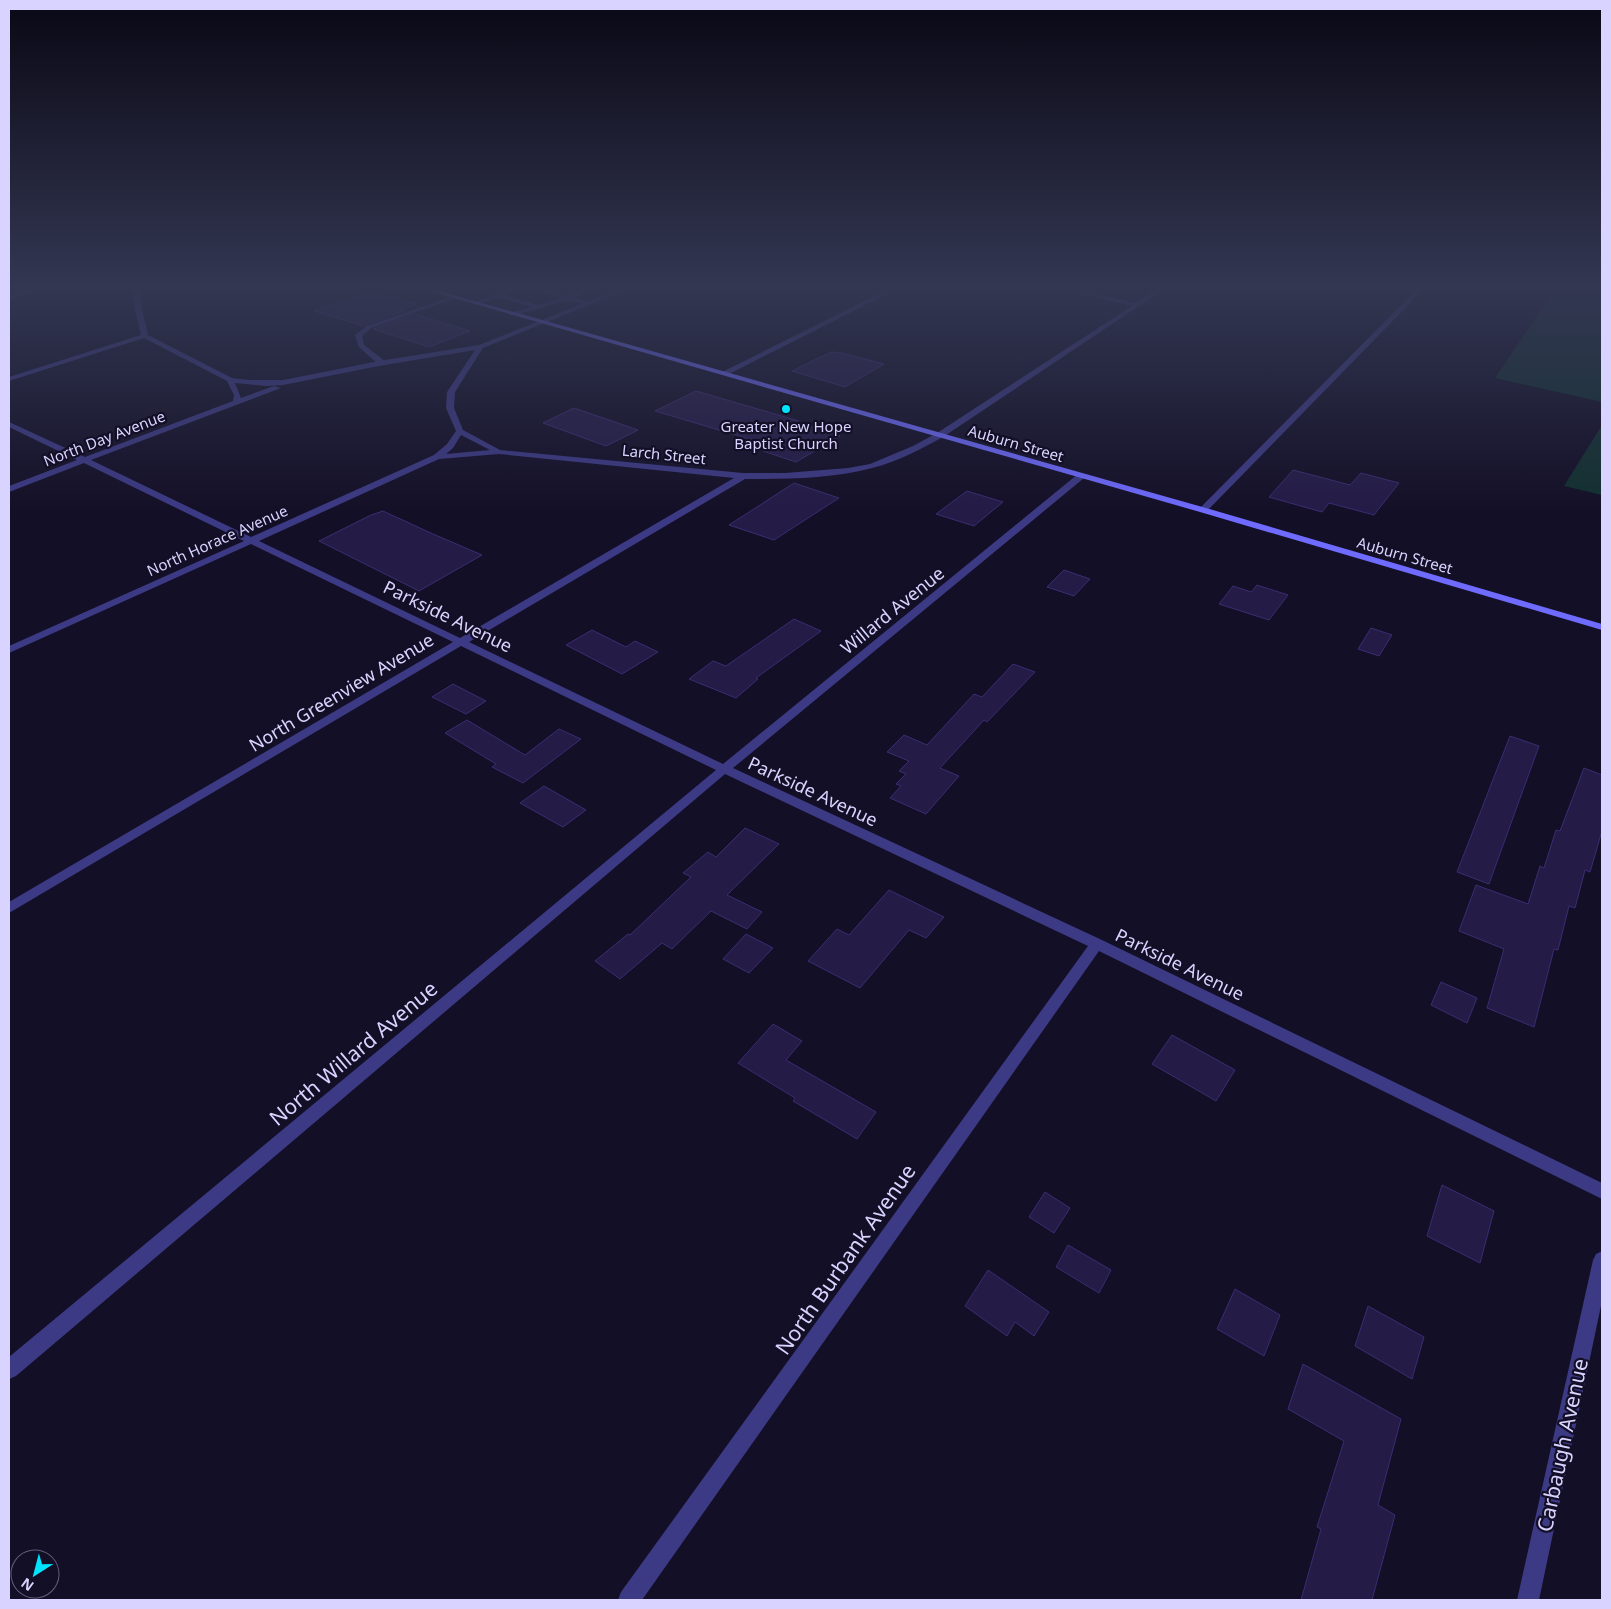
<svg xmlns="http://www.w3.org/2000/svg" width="1611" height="1609" font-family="'Noto Sans',sans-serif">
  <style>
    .green { fill: #12302f }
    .building { fill: #241b47; stroke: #3b2d73 }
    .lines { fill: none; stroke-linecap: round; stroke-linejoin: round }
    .lane { fill: #3d3a85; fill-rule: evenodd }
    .street { fill: #3d3a85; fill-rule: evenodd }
    .secondary { fill: #6f6bff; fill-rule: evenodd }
    .poi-dot { fill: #00e5ff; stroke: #130f26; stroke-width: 2 }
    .labels { text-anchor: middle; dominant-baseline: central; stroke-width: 4.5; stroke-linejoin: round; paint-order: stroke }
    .far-poi-label { font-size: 15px; fill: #d9d4ff; stroke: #130f26 }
    .far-street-label { font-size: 15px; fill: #d9d4ff; stroke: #130f26 }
    .street-label { font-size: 18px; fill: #d9d4ff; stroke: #130f26 }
    .near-street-label { font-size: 21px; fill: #d9d4ff; stroke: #130f26 }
  </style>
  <rect width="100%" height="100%" fill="#130f26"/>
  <path class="green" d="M1556,288h46v114l-107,-24z
    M1602,425v70l-38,-9z"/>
  <path class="building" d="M372,291l44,13 -17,6 5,1 -41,15 -49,-15z
    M414,314l56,17 -41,16 -56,-18z
    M831,352l11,1 42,11 -39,23 -53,-16z
    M696,391l103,30 -1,1 42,14 -44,26 -33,-11 10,-5 -118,-35z
    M574,408l64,22 -32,16 -63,-23z
    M1293,470l57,15 11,-12 38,10 -25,32 -45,-12 -7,9 -53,-15z
    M794,483l45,15 -65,42 -45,-15z
    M967,491l36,11 -29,24 -38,-12z
    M383,511l50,23 49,21 -63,36 -100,-50 52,-26z
    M1064,570l26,9 -16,17 -27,-9z
    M1257,585l31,10 -19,25 -50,-16 14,-18 18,6z
    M794,619l27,12 -65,47 2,1 -22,19 -47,-19 24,-18 13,5z
    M1371,628l21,7 -13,21 -21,-7z
    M592,630l34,17 9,-6 23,11 -36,22 -56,-29z
    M1013,664l22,8 -48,50 -3,-2 -44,48 19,8 -33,38 -36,-16 11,-12 -5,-2 10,-10 -7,-3 10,-10 -22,-9 17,-17 23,10 47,-51 8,3z
    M453,684l33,17 -20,13 -34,-17z
    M467,720l58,35 34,-26 22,10 -58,44 -31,-16 4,-3 -51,-31z
    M1510,736l29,10 -50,138 -32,-12z
    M1584,768l18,7v56l-12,41 -5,-2 -10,38 -6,-2 -11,44 -4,-1 -20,78 -47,-19 17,-59 -45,-18 17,-46 52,19 12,-38 4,2 12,-38 4,1z
    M544,786l42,24 -23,17 -43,-24z
    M745,828l34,16 -52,51 35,17 -15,17 -36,-18 -39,38 -10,-6 -42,36 -25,-18 33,-27 2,1 61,-58 -8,-4 25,-21 8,5z
    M889,890l55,27 -18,21 -17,-8 -49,58 -52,-27 29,-32 12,6z
    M746,934l27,14 -24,25 -26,-14z
    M1441,982l36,16 -10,25 -36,-18z
    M773,1024l29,17 -16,19 90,52 -19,27 -64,-38 2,-3 -57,-35z
    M1172,1035l63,35 -19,31 -64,-37z
    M1442,1185l52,26 -14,52 -53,-27z
    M1045,1192l25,16 -16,25 -25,-16z
    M1068,1245l43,25 -12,23 -43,-26z
    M988,1270l61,42 -15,24 -19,-14 -8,14 -42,-30z
    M1235,1289l45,26 -16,41 -47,-27z
    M1368,1306l56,31 -12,42 -57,-33z
    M1303,1364l98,55 -23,86 17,10 -23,85h-71l20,-71 -4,-2 27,-86 -56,-32z"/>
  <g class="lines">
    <path class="lane" d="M247,288h32l-11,4z
      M513,288h9l-17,7 33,10 23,-7 -27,-10h9l25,8 16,-8h8l-18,10 15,5v2l-21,-5 -56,16 -3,-2 1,-1 21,-6 -33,-10 -23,8 -3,-2z
      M453,296l5,1 -87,31 -9,8 2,9 21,16v4h-6l-20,-18 -4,-12 12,-9z"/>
    <path class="street" d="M37,288h10l-38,12v-4z
      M134,288h6l1,18 7,29 84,43 17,2h34l96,-19 100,-16 143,-57h9l-148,60 -28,44 -1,16 9,22 37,20 243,23h42l63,-5 22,-4 43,-18 24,-13 195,-127 -75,-18h12l67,15 23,-15h7l-223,149c-22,12 -46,25 -71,31 -41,11 -85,11 -127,11l-276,163 254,122 355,-290h6v4l-351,290 369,172 500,243v16l-503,-248 -457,649h-24l3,-8 467,-646 -363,-172 -709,602 -7,3v-22l707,-587 -255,-124 -452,267v-11l444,-260 -202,-98 -242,109v-7l235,-105 -160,-78 -75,29v-6l68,-26 -68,-33v-5l76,35 148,-56 1,-6 -7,-14 -83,-43 -135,43v-4l132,-42 -7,-29zM475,350l-28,42 -1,16 10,23 -9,13 -13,11 -183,82 -160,-77 190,-72 -7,-2 -33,12 -6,-15 31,3 17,-1 96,-19zM461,435l29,15 -44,4 7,-6zM499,454l235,24 -274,160 -201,-97 180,-82z
      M891,288h8l-172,87 -7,-2z
      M1418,288h7l-219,224h-6v-4z
      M1602,1251v50l-63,299h-22l76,-340 3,-6z"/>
    <path class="secondary" d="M419,288h10l777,220 396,116v6l-402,-118z"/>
  </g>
  <linearGradient id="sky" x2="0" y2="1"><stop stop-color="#0a0815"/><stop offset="0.56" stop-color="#333752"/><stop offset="1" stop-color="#333752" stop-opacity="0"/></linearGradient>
  <rect width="1611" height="513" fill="url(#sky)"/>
  <circle class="poi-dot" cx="786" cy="409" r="5"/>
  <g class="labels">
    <g class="far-poi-label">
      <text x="786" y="426">Greater New Hope<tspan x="786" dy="17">Baptist Church</tspan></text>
    </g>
    <g class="far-street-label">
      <text transform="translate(104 438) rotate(-21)">North Day Avenue</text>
      <text transform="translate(1016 443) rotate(16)">Auburn Street</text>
      <text transform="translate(664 454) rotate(6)">Larch Street</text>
      <text transform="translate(217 540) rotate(-24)">North Horace Avenue</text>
      <text transform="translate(1405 555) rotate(16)">Auburn Street</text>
    </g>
    <g class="street-label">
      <text transform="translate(892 610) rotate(-39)">Willard Avenue</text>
      <text transform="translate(448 616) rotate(26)">Parkside Avenue</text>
      <text transform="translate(341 692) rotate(-31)">North Greenview Avenue</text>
      <text transform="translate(813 791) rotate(25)">Parkside Avenue</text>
      <text transform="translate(1180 964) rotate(26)">Parkside Avenue</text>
    </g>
    <g class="near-street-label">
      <text transform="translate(353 1053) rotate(-40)">North Willard Avenue</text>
      <text transform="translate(845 1259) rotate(-55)">North Burbank Avenue</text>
      <text transform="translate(1562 1445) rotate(-78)">Carbaugh Avenue</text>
    </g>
  </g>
  <rect width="1611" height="1609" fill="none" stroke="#d9d4ff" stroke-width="20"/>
  <g transform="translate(35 1574) rotate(216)"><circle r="24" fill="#130f26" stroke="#625e7d"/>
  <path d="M0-4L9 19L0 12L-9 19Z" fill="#00e5ff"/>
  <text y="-8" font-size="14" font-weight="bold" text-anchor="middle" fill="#d9d4ff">N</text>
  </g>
</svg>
